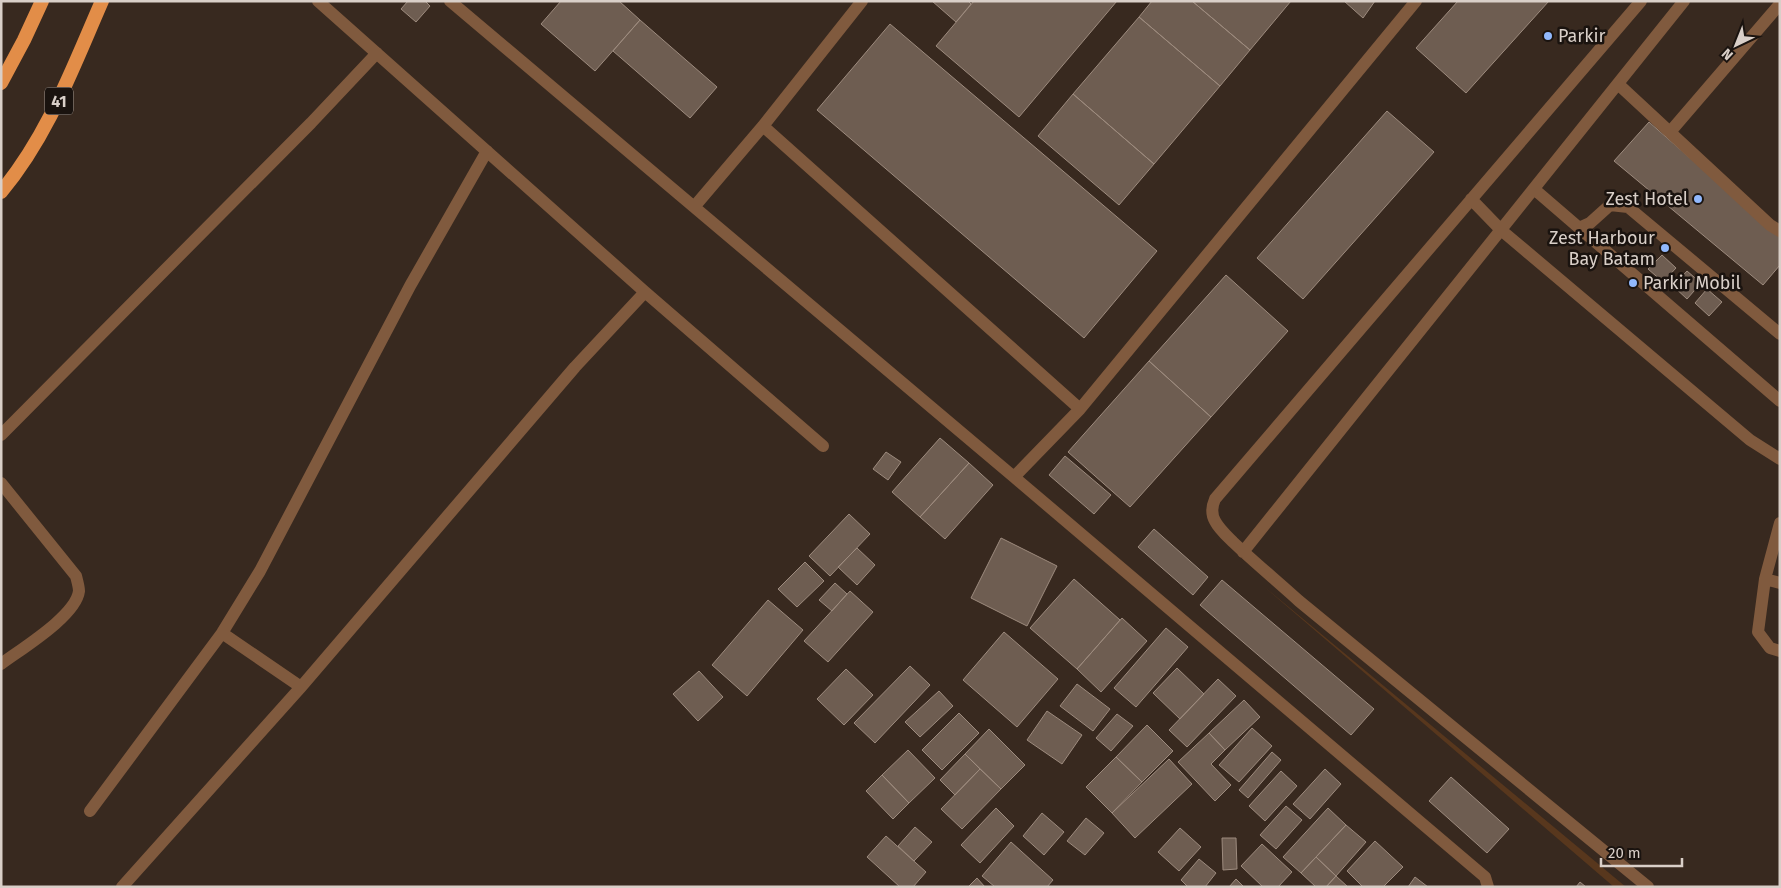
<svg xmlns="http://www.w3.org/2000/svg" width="1781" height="888" font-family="'Fira Sans',sans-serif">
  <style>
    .green { fill: #58371d }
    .building { fill: #6e5d51; stroke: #9d8b7e }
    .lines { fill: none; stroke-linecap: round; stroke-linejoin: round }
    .service { stroke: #805a3e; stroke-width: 12 }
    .minor { stroke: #805a3e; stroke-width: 12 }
    .trunk { stroke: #e28d48; stroke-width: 14 }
    .poi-dot { fill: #91b8fd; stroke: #1a130f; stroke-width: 2 }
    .labels { text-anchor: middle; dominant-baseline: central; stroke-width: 5; stroke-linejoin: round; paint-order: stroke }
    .shield { fill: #1a130f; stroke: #a09790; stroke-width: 1 }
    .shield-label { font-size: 16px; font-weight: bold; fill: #d9cfc8 }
    .poi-label { font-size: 18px; fill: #d9cfc8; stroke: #1a130f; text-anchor: start }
  </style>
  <rect width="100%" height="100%" fill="#38291f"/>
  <path class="green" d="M1261,584l365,303h-12z"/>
  <path class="building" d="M408,1h17l5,5 -14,16 -15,-13z
    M561,1h58l21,19 -45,51 -54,-47z
    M932,1h36l3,3 -15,18z
    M974,1h143l-98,116 -83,-71z
    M1152,1h40l58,49 -30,36 -81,-69z
    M1192,1h99l-41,49z
    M1344,1h31l-12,17z
    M1458,1h91l-83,92 -50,-45z
    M1139,17l81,69 -66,78 -81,-70z
    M640,20l77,67 -27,31 -77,-67z
    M890,24l267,227 -73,87 -267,-228z
    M1073,94l81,70 -35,41 -81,-69z
    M1387,111l47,41 -131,147 -46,-41z
    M1649,122l131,115v28l-17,20 -149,-124z
    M1662,255l14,13 -13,14 -15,-13z
    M1687,271l14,12 -14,16 -14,-13z
    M1226,275l62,56 -77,86 -62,-56z
    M1707,289l15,13 -13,14 -14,-13z
    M1149,361l62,56 -81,90 -62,-55z
    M940,438l29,25 -49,54 -28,-25z
    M886,452l15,10 -13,18 -15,-11z
    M1065,456l46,39 -17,19 -45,-39z
    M969,463l24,22 -48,54 -25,-22z
    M849,514l21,20 -40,42 -21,-20z
    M1154,529l54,48 -15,18 -55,-48z
    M1001,538l56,28 -30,60 -56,-28z
    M857,548l18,17 -18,20 -19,-18z
    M805,562l19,19 -27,26 -19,-18z
    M1074,579l46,41 -43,49 -47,-41z
    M1222,580l152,129 -23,26 -151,-130z
    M835,583l12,11 -15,17 -13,-11z
    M850,591l23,21 -45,50 -24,-21z
    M768,600l35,30 -56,66 -35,-31z
    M1122,618l25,23 -46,51 -24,-23z
    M1166,628l22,19 -52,60 -22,-19z
    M1004,632l54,47 -41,48 -54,-47z
    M910,666l20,19 -55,58 -21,-20z
    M1177,668l27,26 -24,25 -27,-26z
    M846,669l27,26 -29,30 -27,-26z
    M699,671l24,26 -25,24 -25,-27z
    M1218,679l18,17 -49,51 -18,-17z
    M1077,684l33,25 -17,22 -33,-25z
    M939,691l14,15 -33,31 -15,-15z
    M1244,700l16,17 -35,33 -16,-17z
    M1047,711l35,24 -20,29 -35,-24z
    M959,713l20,20 -37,37 -20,-20z
    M1117,714l16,12 -22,25 -15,-13z
    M1147,725l26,26 -31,31 -26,-25z
    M1252,728l20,18 -33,36 -20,-17z
    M989,729l36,36 -24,24 -36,-35z
    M1209,733l16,17 -14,14 20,21 -16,16 -37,-39z
    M908,750l27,28 -26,25 -27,-28z
    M1272,752l9,8 -33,38 -9,-8z
    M965,754l15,15 -25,26 -15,-15z
    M1116,757l26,25 -30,31 -26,-26z
    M1169,759l23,25 -57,54 -23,-25z
    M980,769l21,20 -39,40 -21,-20z
    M1325,769l16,15 -31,35 -17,-15z
    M1281,771l16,15 -32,35 -16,-15z
    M882,775l27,28 -16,16 -27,-28z
    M1451,777l58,52 -22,24 -58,-52z
    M1286,806l16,14 -26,29 -16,-14z
    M996,808l18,18 -34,37 -19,-18z
    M1328,808l18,17 -45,48 -18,-16z
    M1042,813l22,19 -20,23 -21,-19z
    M1086,818l18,15 -19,22 -18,-14z
    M1346,825l20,17 -30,34 -20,-19z
    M915,827l17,15 -18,19 -16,-15z
    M1180,828l21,19 -22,24 -21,-19z
    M886,836l40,36 -13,15h-13l-33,-30z
    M1222,838h14l1,31 -14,1z
    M1375,841l28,26 -20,20h-20l-16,-16z
    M1011,842l42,38 -6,7h-52l-13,-11z
    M1262,844l30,28 -14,15h-15l-22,-21z
    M1316,857l20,19 -10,11h-10l-15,-14z
    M1199,859l17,14 -11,14h-17l-7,-7z
    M1336,876l12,11h-22z
    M1415,877l13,10h-20z
    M977,878l8,9h-17z
    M1236,879l8,8h-15z
    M1580,882l6,5h-10z"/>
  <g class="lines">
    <path class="service" d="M318,1l327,291 178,154
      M1641,1l-426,498c-3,7 -4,15 0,22 4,8 12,15 18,21 21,20 44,39 66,59l349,286
      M1618,84l152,141 10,6
      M1670,132l110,-128
      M1534,189l246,212
      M1471,199l30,31 249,210 30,19
      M1579,228l11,-5 20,-18 18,2 152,127
      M1,435l310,-312 66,-70
      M1,483l75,93c1,4 3,11 3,15 -3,25 -58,58 -78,73
      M1780,523l-15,56 -7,53 12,16 10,3
      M1243,552l441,-551
      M1765,579l15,4
      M222,633l79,54
      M90,811l132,-178 38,-62 150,-285 77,-135
      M122,887l179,-200 274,-320 70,-75"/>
    <path class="minor" d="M450,1l564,476 471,400 3,10
      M763,126l317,283
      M694,207l69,-81 99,-125
      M1014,477l66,-68 336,-408"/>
    <path class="trunk" d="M1,83l23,-43 18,-39
      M1,192c47,-56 72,-125 101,-191"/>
  </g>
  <g class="poi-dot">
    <circle cx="1548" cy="36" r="5"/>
    <circle cx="1698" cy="199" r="5"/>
    <circle cx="1665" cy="248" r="5"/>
    <circle cx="1633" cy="283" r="5"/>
  </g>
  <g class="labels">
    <rect class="shield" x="45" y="87.5" width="28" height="27" rx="4"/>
    <g class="shield-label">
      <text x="59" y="101">41</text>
    </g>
    <g class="poi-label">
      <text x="1558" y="36">Parkir</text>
      <text x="1688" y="199" text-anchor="end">Zest Hotel</text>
      <text x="1655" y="238" text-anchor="end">Zest Harbour<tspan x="1655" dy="21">Bay Batam</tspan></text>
      <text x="1643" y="283">Parkir Mobil</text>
    </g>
  </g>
  <rect width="1781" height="888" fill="none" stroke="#d9cfc8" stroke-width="5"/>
  <g transform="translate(1736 45) rotate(223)" stroke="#1a130f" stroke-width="4" paint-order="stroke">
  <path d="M0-4L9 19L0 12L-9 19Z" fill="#d9cfc8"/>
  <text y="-8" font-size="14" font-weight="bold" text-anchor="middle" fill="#d9cfc8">N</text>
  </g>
  <path d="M1601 858v8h81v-8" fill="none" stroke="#d9cfc8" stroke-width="2.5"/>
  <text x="1608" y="858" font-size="15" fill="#d9cfc8" stroke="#1a130f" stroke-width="4" paint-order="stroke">20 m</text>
</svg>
